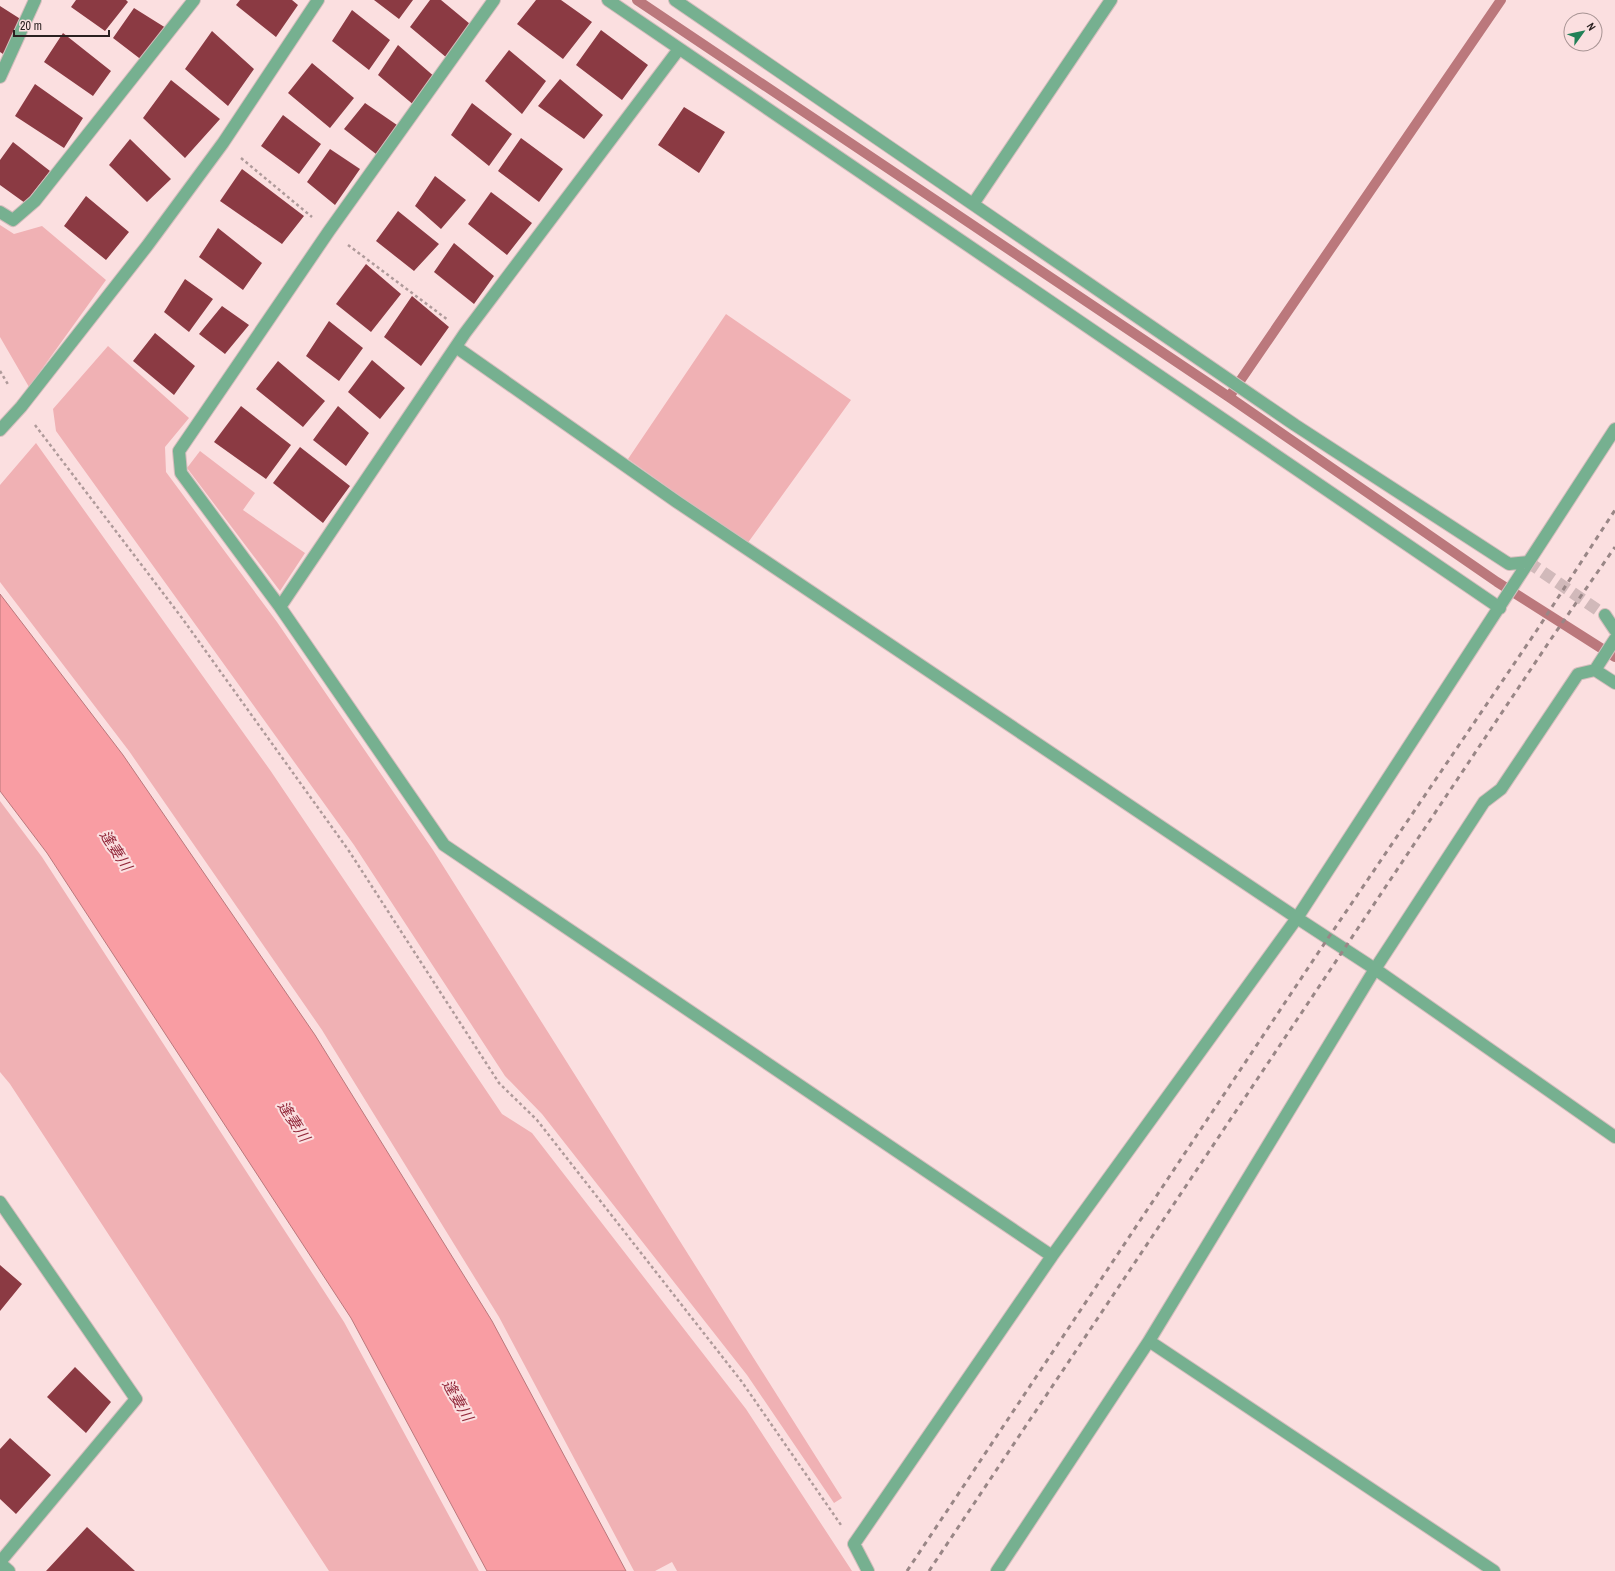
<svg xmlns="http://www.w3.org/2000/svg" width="1615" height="1571" font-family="'Archivo Narrow','Noto Sans JP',sans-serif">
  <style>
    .green { fill: #f0b1b4 }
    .water { fill: #f99da3; stroke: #bb787c }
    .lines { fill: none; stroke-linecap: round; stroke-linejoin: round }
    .stream { stroke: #bb787c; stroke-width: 10 }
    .building { fill: #8b3a43 }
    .street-tunnel { stroke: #d1b9ba; stroke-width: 12; stroke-dasharray: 12 6; stroke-linecap: butt }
    .street-casing { stroke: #d5bdbd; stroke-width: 14 }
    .path { stroke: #af9a9a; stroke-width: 2.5; stroke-dasharray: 3 3; stroke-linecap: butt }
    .street { stroke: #76b090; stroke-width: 12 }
    .rail { stroke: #998686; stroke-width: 3; stroke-dasharray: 5 5; stroke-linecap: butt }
    .labels { text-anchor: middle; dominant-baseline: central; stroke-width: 4; stroke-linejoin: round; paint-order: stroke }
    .water-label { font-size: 15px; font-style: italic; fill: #942a3c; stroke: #fbdfe0 }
  </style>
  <rect width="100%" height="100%" fill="#fbdfe0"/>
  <path class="green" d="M0,225l14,9 28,-8 64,54 -77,107 -29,-50z
    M726,314l125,86 -104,144 -119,-85z
    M108,346l81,72 -24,29 1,25 111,150 156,228 409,648 -8,5 -87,-128 -205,-261 -37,-38 -151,-231 -298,-414 -3,-22z
    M36,443l234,327 232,344 30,19 214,276 106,162h-175l-5,-9 -17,9h-21l-135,-254 -177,-287 -193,-279 -129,-169v-97z
    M200,451l55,42 -12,17 62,43 -25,38 -93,-123z
    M0,801l42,56 302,465 135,249h-150l-319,-487 -10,-12z"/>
  <path class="water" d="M0,594l123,161 192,280 177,286 134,250h-139l-136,-253 -304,-465 -47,-62z"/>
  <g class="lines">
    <path class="stream" d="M637,0l592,397 268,185 118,75
      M1229,397l272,-397"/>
  </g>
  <path class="building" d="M76,0h50l2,2 -23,29 -34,-24z
    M240,0h52l6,5 -22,32 -40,-32z
    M374,0h39l-14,19z
    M430,0h11l29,24 -23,34 -37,-31z
    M536,0h25l31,22 -29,37 -46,-35z
    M0,6l22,14 -19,34 -3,-2z
    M134,8l32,20 -23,33 -30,-23z
    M352,10l38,30 -21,30 -37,-29z
    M601,30l47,35 -26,35 -46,-35z
    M212,31l42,38 -26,37 -43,-37z
    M63,33l48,38 -18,25 -49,-34z
    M398,45l38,33 -21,28 -37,-31z
    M509,50l37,31 -24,33 -37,-33z
    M312,63l42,35 -24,30 -42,-35z
    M560,79l43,36 -19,24 -46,-33z
    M171,80l49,39 -35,39 -42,-40z
    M35,84l48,34 -19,30 -49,-32z
    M365,103l32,22 -21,29 -32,-25z
    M472,103l40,31 -23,32 -38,-31z
    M684,107l41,25 -26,41 -41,-28z
    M283,115l38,29 -22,30 -38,-28z
    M521,138l42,31 -24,33 -41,-31z
    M130,139l41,40 -24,23 -38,-37z
    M13,142l37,29 -25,32 -25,-18v-25z
    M330,149l30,20 -25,36 -28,-23z
    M242,169l62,47 -22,28 -62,-43z
    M435,176l31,24 -25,29 -26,-23z
    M491,192l41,31 -25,32 -39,-31z
    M86,196l43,36 -23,28 -42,-34z
    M398,211l41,33 -25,27 -38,-30z
    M218,228l44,35 -19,27 -44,-33z
    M454,243l40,33 -20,28 -40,-32z
    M366,264l35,30 -30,38 -35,-28z
    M185,279l28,20 -24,33 -25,-20z
    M412,296l37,31 -28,39 -37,-29z
    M222,306l27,19 -24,29 -26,-20z
    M329,321l34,27 -24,33 -33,-25z
    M155,333l40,33 -21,29 -41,-34z
    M372,360l33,28 -25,31 -32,-27z
    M278,361l47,40 -22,26 -47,-38z
    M241,406l50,39 -25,34 -52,-37z
    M338,406l31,27 -23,33 -33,-26z
    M300,447l50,39 -27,37 -50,-40z
    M0,1265l22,19 -22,27z
    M75,1367l36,35 -25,31 -39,-36z
    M10,1438l41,37 -35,39 -16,-15v-50z
    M87,1527l48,44h-89z"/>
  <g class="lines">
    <path class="street-tunnel" d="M1528,562l77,53"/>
    <g class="street-casing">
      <path id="street" d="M494,0l-165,231 -150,220 2,22 99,134 164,238 608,411
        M608,0l892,608
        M675,0l620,425 214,139 19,-2
        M0,77l35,-77
        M973,204l138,-204
        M0,212l13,8 22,-19 159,-201
        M456,347l221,155 620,416 -245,338 -198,288 14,27
        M1615,429l-318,489 78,51 240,168
        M0,430l21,-23 126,-161 76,-103 95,-143
        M280,607l185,-274 214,-284
        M1605,615l10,15
        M1595,670l20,13
        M0,1202l136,197 -136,163
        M1149,1341l226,-372 109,-167 17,-13 77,-115 17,-4 20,-31
        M0,1563l9,8
        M997,1571l152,-230 345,230"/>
    </g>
    <path class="path" d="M241,158l71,59
      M348,245l100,75
      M0,371l9,15
      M35,425l147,193 167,233 150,232 38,37 205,262 99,143"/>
    <use href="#street" class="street"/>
    <path class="rail" d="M907,1571l411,-618 219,-323 78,-120
      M929,1571l622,-932 64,-92"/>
  </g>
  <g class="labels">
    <g class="water-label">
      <text transform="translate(116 850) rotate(57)">逢妻川</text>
      <text transform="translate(294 1121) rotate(57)">逢妻川</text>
      <text transform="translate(458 1400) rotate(60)">逢妻川</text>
    </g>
  </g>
  <g transform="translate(1583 32) rotate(57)"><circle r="19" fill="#fbdfe0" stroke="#a79393"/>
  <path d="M0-3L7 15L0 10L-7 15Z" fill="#218057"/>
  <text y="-6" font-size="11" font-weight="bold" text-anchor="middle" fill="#2a2020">N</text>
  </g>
  <path d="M14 30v6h95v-6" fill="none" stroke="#2a2020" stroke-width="2"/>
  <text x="20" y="30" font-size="12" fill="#2a2020" stroke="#fbdfe0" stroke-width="3" paint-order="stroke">20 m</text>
</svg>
